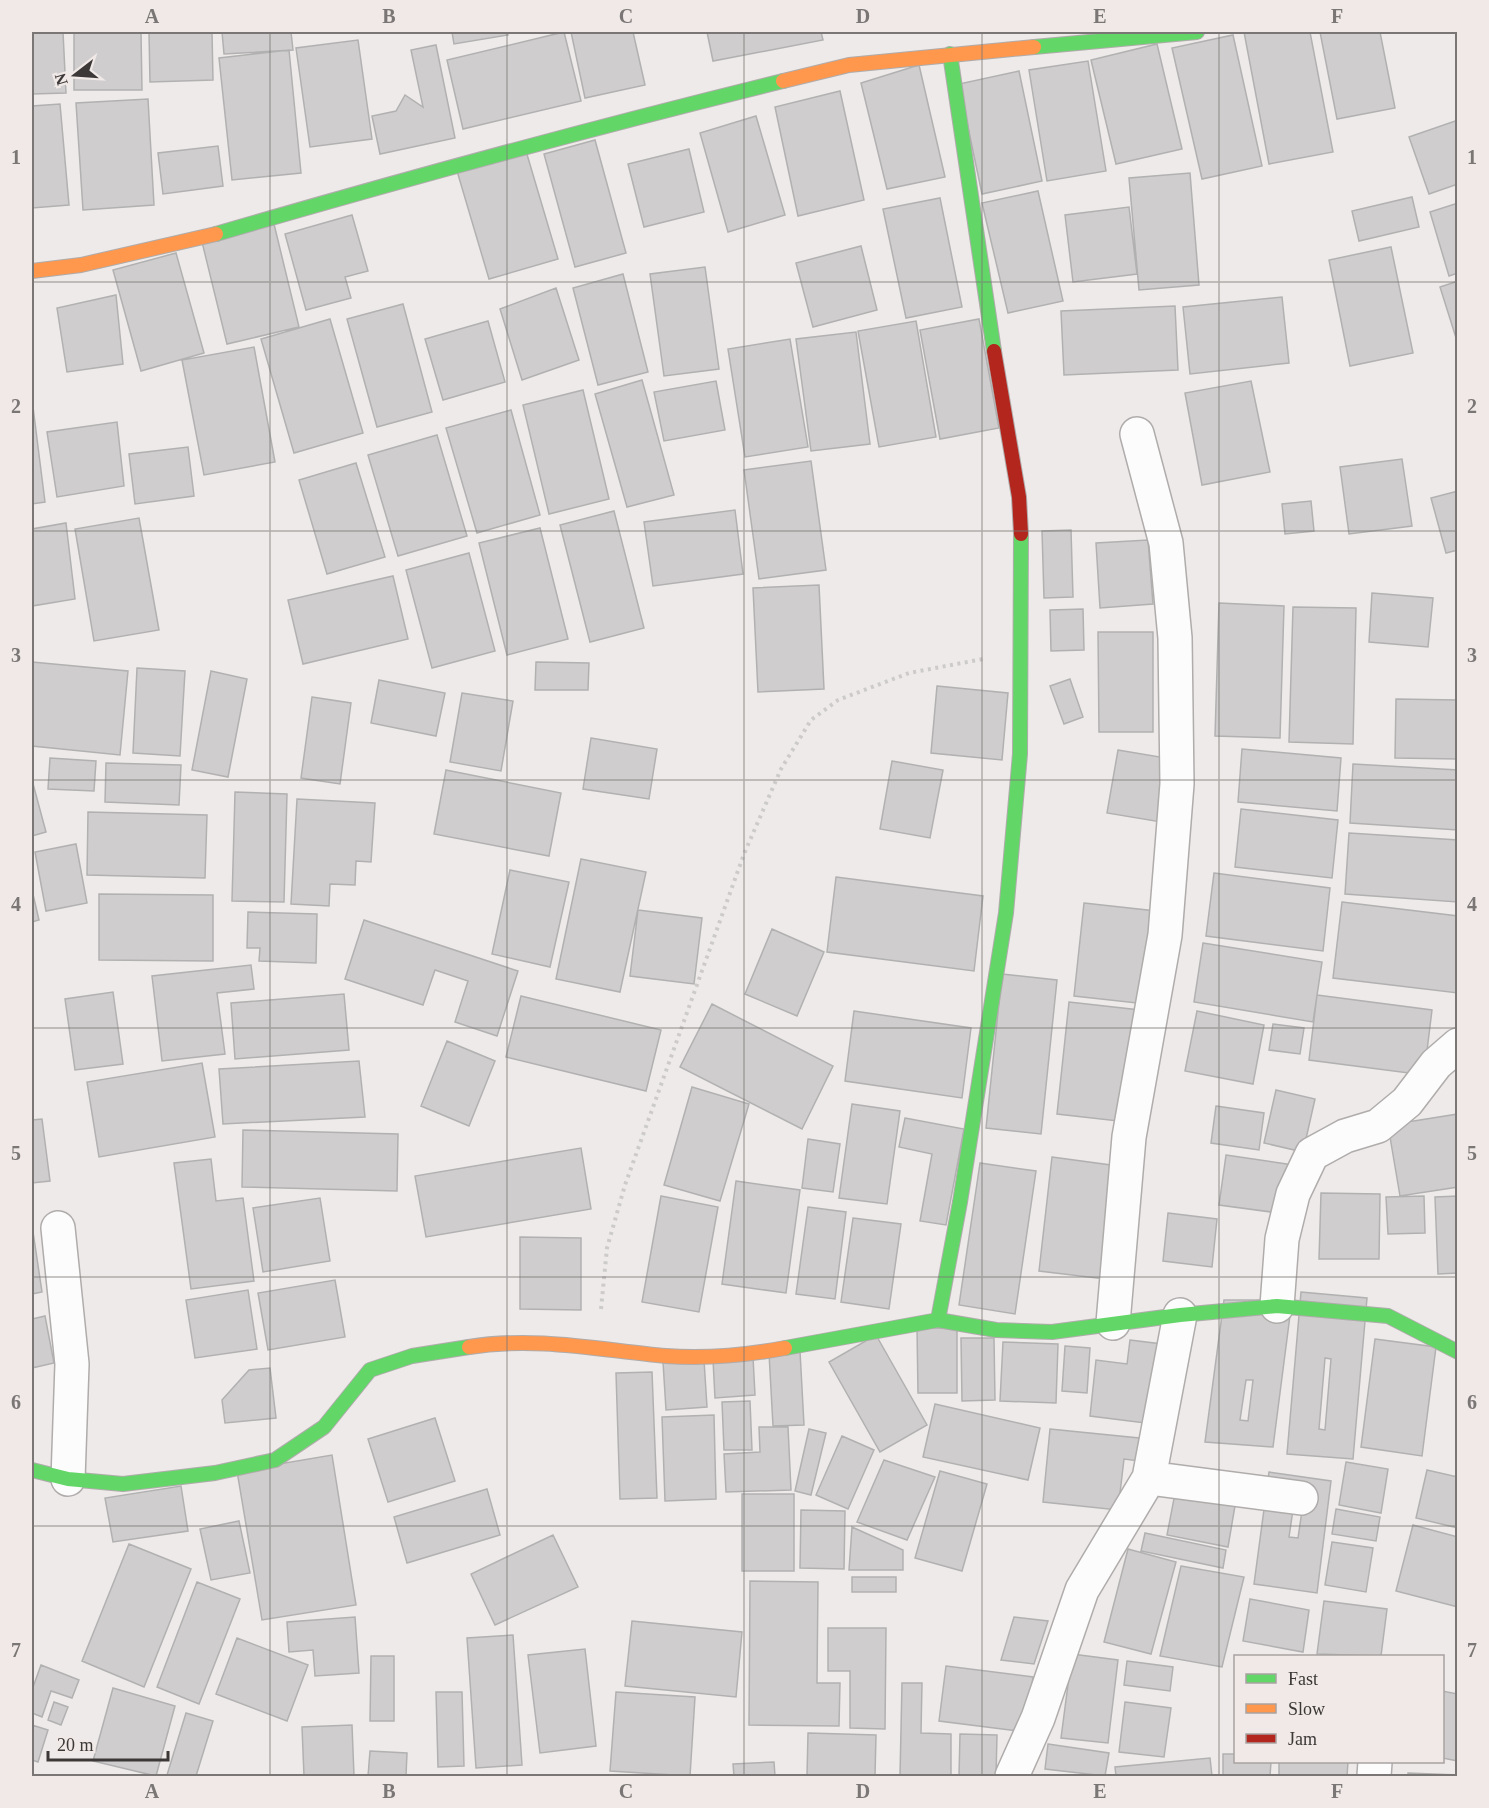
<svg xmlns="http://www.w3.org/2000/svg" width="1489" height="1808" font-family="Georgia,serif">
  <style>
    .building { fill: #cfcdce; stroke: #b2b1b1; stroke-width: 1.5; fill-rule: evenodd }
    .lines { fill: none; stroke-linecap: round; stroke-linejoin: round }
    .street-casing { stroke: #afacab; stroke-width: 36 }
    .fast-casing { stroke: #afacab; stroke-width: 16 }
    .slow-casing { stroke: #afacab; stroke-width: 16 }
    .jam-casing { stroke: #afacab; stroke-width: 16 }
    .path { stroke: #cdcbca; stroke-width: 4; stroke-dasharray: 3 4.5; stroke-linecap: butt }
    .street { stroke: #fcfcfc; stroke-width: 33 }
    .fast { stroke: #63d668; stroke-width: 14 }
    .slow { stroke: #ff974d; stroke-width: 14 }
    .jam { stroke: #b3261e; stroke-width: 14 }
    .grid { fill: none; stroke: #7a7675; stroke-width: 1.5; stroke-opacity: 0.55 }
    .neatline { fill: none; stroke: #7a7675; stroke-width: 2 }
    .grid-label { font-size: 20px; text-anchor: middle; font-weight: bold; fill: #7a7675 }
  </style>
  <rect width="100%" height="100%" fill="#eeeae9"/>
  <path class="building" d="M32,32h31l3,61 -34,1z
    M74,32h67l1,58h-68z
    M149,32h63l1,48 -63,2z
    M222,32h69l2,18 -69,4z
    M452,32h55l1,3 -54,9z
    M564,32l17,69 -118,28 -16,-69z
    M571,32h62l12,53 -60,13z
    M707,32h114l2,8 -110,21z
    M1244,32h66l23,120 -64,12z
    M1320,32h60l15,76 -58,11z
    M1233,35l29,131 -60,13 -30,-131z
    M358,40l14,99 -62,8 -14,-99z
    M1157,44l25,105 -66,15 -25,-104z
    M436,45l19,93 -75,16 -8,-38 24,-5 9,-16 18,12 -12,-57z
    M289,50l12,123 -69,7 -13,-122z
    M1088,61l18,110 -59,10 -18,-111z
    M919,65l26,112 -58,12 -26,-106z
    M1019,71l23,110 -60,13 -23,-110z
    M840,91l24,109 -66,16 -23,-109z
    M148,99l6,106 -71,5 -7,-107z
    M60,104l9,101 -37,3v-102z
    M756,116l29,99 -57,17 -28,-99z
    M1458,120v64l-29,10 -20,-57z
    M595,140l31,113 -51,14 -31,-113z
    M218,146l5,40 -60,8 -5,-41z
    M689,149l15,63 -60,15 -16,-63z
    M526,151l32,108 -69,20 -32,-108z
    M1190,173l9,112 -60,5 -10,-112z
    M1038,191l25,110 -55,12 -26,-110z
    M1412,197l7,30 -60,14 -7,-30z
    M940,198l22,109 -56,11 -23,-109z
    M1458,203v70l-9,3 -19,-64z
    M1129,207l8,67 -64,8 -8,-67z
    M352,215l16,56 -23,6 6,21 -45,12 -21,-76z
    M274,224l25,103 -72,17 -25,-102z
    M861,246l16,64 -64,17 -17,-64z
    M1391,247l22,106 -63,13 -21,-106z
    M176,253l28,100 -63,18 -28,-101z
    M705,267l14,102 -55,7 -14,-102z
    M623,274l25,98 -50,13 -25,-97z
    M1458,281v60h-1l-17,-54z
    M556,288l23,72 -57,20 -22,-71z
    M116,295l7,69 -56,8 -10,-64z
    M1282,297l7,66 -99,11 -7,-67z
    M403,304l29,108 -55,15 -30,-108z
    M1175,306l3,64 -114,5 -3,-64z
    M330,319l33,114 -69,20 -33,-114z
    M979,319l20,109 -59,11 -20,-109z
    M488,321l17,61 -62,18 -18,-61z
    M916,321l20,116 -57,10 -21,-116z
    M856,332l14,112 -59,7 -15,-112z
    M790,339l18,108 -63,10 -17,-108z
    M254,347l21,115 -71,13 -22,-115z
    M642,380l32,115 -47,12 -32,-113z
    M716,381l9,49 -61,11 -10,-49z
    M1251,381l19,91 -68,13 -17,-92z
    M583,390l26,109 -60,15 -26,-109z
    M32,399l13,103 -13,2z
    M511,410l29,105 -63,18 -31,-105z
    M117,422l7,64 -67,11 -10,-65z
    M437,435l30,101 -69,20 -30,-101z
    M188,447l6,49 -59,8 -6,-50z
    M1402,459l10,67 -63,8 -9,-67z
    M811,461l15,109 -67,9 -15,-109z
    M356,463l29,94 -58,17 -28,-94z
    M1458,491v59l-12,3 -15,-55z
    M1311,501l3,30 -29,3 -3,-30z
    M735,510l8,64 -90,12 -9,-64z
    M614,511l30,117 -54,14 -30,-117z
    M139,518l20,112 -65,11 -19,-112z
    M66,523l9,76 -43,7v-77z
    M540,528l28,111 -61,16 -28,-112z
    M1071,530l2,67 -29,1 -2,-67z
    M1148,540l5,64 -53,4 -4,-65z
    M469,553l26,98 -63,17 -26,-98z
    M393,576l15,63 -105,25 -15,-64z
    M819,585l5,104 -66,3 -5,-104z
    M1372,593l61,5 -5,49 -59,-5z
    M1219,603l65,3 -4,132 -65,-2z
    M1293,607l63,1 -3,136 -64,-2z
    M1083,609l1,41 -33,1 -1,-41z
    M1098,632h55v100h-54z
    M32,662l96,9 -8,84 -88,-9z
    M536,662l53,1 -1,27h-53z
    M137,668l48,3 -5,85 -47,-3z
    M211,671l36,8 -19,98 -36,-7z
    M1070,679l13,38 -19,7 -14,-38z
    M379,680l66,13 -9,43 -65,-13z
    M937,686l71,7 -6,67 -71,-7z
    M462,693l51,8 -12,70 -51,-9z
    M312,697l39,6 -11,81 -39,-6z
    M1396,699l62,1v59l-63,-1z
    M591,738l66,11 -8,50 -66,-10z
    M1242,749l99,9 -4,53 -99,-9z
    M1118,750l54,9 -11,63 -54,-9z
    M50,758l46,3 -2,30 -46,-2z
    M892,761l51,9 -13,68 -50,-9z
    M106,763l75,2 -2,40 -74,-3z
    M1353,764l105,6v60l-108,-7z
    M446,770l115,23 -12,63 -115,-22z
    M32,780l14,52 -14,4z
    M235,792l52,2 -3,108 -52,-1z
    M297,799l78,4 -4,59 -15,-1 -1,24 -25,-1 -1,22 -38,-2z
    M1241,809l97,11 -6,58 -97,-11z
    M88,812l119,3 -2,63 -118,-3z
    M1349,833l109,7v62l-113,-8z
    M76,844l11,59 -41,8 -11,-59z
    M581,859l65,13 -26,120 -64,-13z
    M510,870l59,12 -19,85 -58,-13z
    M1214,873l116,15 -7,63 -117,-15z
    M836,877l147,19 -9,75 -147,-19z
    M32,890l7,30 -7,2z
    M99,894l114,1v66l-114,-1z
    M1342,902l116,14v77l-125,-15z
    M1084,903l72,8 -10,93 -72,-8z
    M638,910l64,8 -8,66 -64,-8z
    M248,912l69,2 -1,49 -57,-2 1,-13h-13z
    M364,920l154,51 -21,65 -42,-14 13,-41 -33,-11 -12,35 -78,-26z
    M772,929l52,23 -27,64 -52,-22z
    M1203,943l119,19 -9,60 -119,-20z
    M251,965l3,24 -37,4 8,61 -63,7 -10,-85z
    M1002,974l55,6 -16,154 -55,-6z
    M113,992l10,72 -48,6 -10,-71z
    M344,994l5,56 -114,9 -4,-56z
    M1317,995l115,15 -8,65 -115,-15z
    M521,996l140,34 -15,61 -140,-34z
    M1069,1002l71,8 -13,112 -70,-8z
    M712,1004l121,62 -31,63 -122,-62z
    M854,1011l117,17 -9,70 -117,-17z
    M1197,1011l67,14 -11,59 -68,-13z
    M1273,1024l31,4 -4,26 -31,-4z
    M447,1041l48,20 -26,65 -48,-20z
    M359,1061l6,56 -142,7 -4,-55z
    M202,1063l13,74 -116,20 -12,-75z
    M692,1087l57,17 -29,97 -56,-16z
    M1276,1090l39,9 -12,53 -39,-9z
    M852,1104l48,7 -13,93 -48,-6z
    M1216,1106l48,7 -5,37 -48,-7z
    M1458,1114v73l-58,9 -12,-71z
    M905,1118l59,11 -18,96 -26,-4 12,-67 -33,-7z
    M42,1119l8,62 -18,2v-63z
    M243,1130l155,4 -1,57 -155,-4z
    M808,1139l32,5 -7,48 -31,-4z
    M581,1148l10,61 -165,28 -11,-61z
    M1226,1155l67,10 -7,49 -67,-9z
    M1052,1157l66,9 -13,113 -66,-8z
    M211,1159l5,42 27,-3 11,83 -63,8 -17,-126z
    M980,1163l56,8 -21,143 -56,-9z
    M736,1181l64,9 -14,103 -64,-9z
    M1321,1193l59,1 -1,65h-60z
    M661,1196l57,11 -19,105 -57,-10z
    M1424,1196l1,37 -37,1 -2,-37z
    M1458,1196v77l-20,1 -3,-77z
    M320,1198l10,63 -67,11 -10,-64z
    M808,1207l38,5 -11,87 -39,-5z
    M1168,1213l49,6 -5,48 -49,-6z
    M853,1218l48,6 -12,85 -48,-7z
    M32,1225l10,67 -10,2z
    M520,1237l61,1v72l-61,-1z
    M335,1280l10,57 -77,13 -10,-57z
    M248,1290l9,59 -62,9 -9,-58z
    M1301,1292l66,6 -14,161 -66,-5zM1325,1358l6,1 -6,71 -6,-1z
    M1224,1300h68l-19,147 -68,-5zM1246,1380h7l-5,41 -8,-1z
    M45,1316l9,47 -22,5v-49z
    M917,1328h40v65h-39z
    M876,1335l51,90 -47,27 -51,-90z
    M961,1338h33l1,62 -33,1z
    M1375,1339l61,8 -14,109 -61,-9z
    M1130,1340l32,4 -9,80 -63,-8 6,-56 31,4z
    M1003,1342l55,2 -2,59 -56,-2z
    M1065,1346l25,2 -3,45 -25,-2z
    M800,1351l4,74 -31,1 -4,-73z
    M753,1357l2,38 -40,3 -2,-38z
    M704,1360l3,47 -41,3 -3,-48z
    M270,1368l6,50 -51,5 -3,-23 27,-30z
    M652,1372l5,126 -37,1 -4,-126z
    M750,1401l2,49h-28l-2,-48z
    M935,1404l105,24 -12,52 -105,-23z
    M714,1415l2,84 -51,2 -3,-84z
    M435,1418l20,63 -67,21 -20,-63z
    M759,1427h29l3,63 -65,2 -2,-38 36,-2z
    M809,1429l17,4 -15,62 -16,-4z
    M1050,1429l99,10 -2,23 -23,-3 -6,51 -75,-8z
    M842,1436l32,14 -26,59 -32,-14z
    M332,1455l24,150 -94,15 -25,-149z
    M884,1460l51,17 -28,63 -50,-18z
    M1346,1462l42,7 -7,44 -42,-8z
    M1427,1470l31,7v51l-42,-10z
    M940,1471l47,13 -25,87 -47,-13z
    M1269,1472l62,9 -14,112 -63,-9zM1294,1503l9,1 -5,34 -9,-1z
    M1177,1483l60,11 -9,53 -61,-12z
    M181,1486l7,45 -75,11 -8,-44z
    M487,1489l13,46 -93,28 -13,-46z
    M742,1494h52v77h-52z
    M1336,1509l44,8 -4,24 -44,-7z
    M801,1510l44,1 -1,58 -44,-1z
    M239,1521l11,52 -39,7 -11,-51z
    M1413,1525l45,12v70l-62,-16z
    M852,1527l51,23v20h-54z
    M1145,1533l81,17 -3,18 -82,-17z
    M553,1535l25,52 -83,38 -24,-51z
    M1332,1542l41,6 -7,44 -41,-7z
    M129,1544l62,25 -47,118 -62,-26z
    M1128,1549l48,13 -25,92 -47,-12z
    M1181,1566l63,11 -22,90 -62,-11z
    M852,1577h44v15h-44z
    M750,1581l68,1 -1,101h23l-1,43 -90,-1z
    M197,1582l43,17 -41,105 -42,-17z
    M1250,1599l59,11 -6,42 -60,-11z
    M1324,1601l63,8 -6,47 -64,-2z
    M355,1617l4,56 -44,3 -2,-26 -24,2 -2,-30z
    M1014,1617l34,4 -14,43 -33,-4z
    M632,1621l110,11 -6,65 -111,-11z
    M828,1628h58l-1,101 -35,-1v-57h-22z
    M513,1635l9,130 -46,3 -9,-130z
    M237,1638l71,27 -21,56 -71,-27z
    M585,1649l11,97 -56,7 -12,-98z
    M1072,1654l46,6 -10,83 -47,-5z
    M371,1656h23v65h-24z
    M1127,1661l46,6 -3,24 -46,-6z
    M41,1665l38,15 -7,18 -21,-7 -9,26 -10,-4v-23z
    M946,1666l87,11 -7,55 -87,-11z
    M902,1683h20l-1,50 30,1v42h-51z
    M113,1688l62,18 -19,70 -63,-15z
    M1442,1691l16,3v67l-16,-3z
    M436,1692h26l2,74 -26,1z
    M616,1692l79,5 -5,79 -80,-5z
    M54,1702l14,5 -7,18 -13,-5z
    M1125,1702l46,6 -7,49 -45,-5z
    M186,1713l27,8 -17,55h-25l-4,-1z
    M32,1725l16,5 -10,32 -6,-2z
    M352,1725l2,51h-50l-2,-49z
    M808,1733l68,2 -1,41h-68z
    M960,1734l37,1 -1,41h-37z
    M1048,1744l61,9 -4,23 -60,-7z
    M370,1751l37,2 -1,23h-38z
    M1223,1754h13v8h35l-1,14h-47z
    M1210,1758l2,18h-96l-1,-9z
    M774,1762l1,14h-41l-1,-12z
    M1279,1762h69l-1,14h-68z
    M1408,1773l50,2v1h-50z"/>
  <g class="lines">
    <g class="street-casing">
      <path id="street" d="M58,1228l14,136 -4,115
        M1277,1306l5,-67 11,-45 19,-40 33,-18 33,-10 29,-24 29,-38 22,-19
        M1113,1323l16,-186 36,-202 12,-151 -2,-146 -9,-95 -29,-109
        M1149,1478l152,20
        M1012,1776l26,-58 44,-128 67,-112 31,-163
        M1374,1776l1,-14"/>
    </g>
    <g class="fast-casing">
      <path id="fast" d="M1034,47l163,-15
        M950,54l44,297
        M216,234c188,-55 376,-106 567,-153
        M938,1320l22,-118 46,-289 14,-159 1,-220
        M785,1348l153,-28 58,10 56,2 128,-17 97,-9 111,10 70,36
        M32,1470l36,9 55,5 92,-11 60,-13 49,-33 46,-57 42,-14 57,-9"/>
    </g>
    <g class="slow-casing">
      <path id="slow" d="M783,81l66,-16 185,-18
        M32,271l49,-6 135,-31
        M469,1347c67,-11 131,3 197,9 39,3 81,-1 119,-8"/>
    </g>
    <g class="jam-casing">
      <path id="jam" d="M994,351l25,146 2,37"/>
    </g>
    <path class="path" d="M601,1309l6,-61 18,-63 119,-331 37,-85 30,-49 27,-20 71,-27 74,-14"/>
    <use href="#street" class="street"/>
    <use href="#fast" class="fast"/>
    <use href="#slow" class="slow"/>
    <use href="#jam" class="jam"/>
  </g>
  <path class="grid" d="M270,32v1744M507,32v1744M744,32v1744M982,32v1744M1219,32v1744M32,282h1426M32,531h1426M32,780h1426M32,1028h1426M32,1277h1426M32,1526h1426"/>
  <rect width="1489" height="1808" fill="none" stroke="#f0e9e7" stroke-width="66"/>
  <rect x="1234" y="1655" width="210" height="108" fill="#f0e9e7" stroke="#a8a2a1" stroke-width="1.5"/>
  <rect x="1246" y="1674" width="30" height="9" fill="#63d668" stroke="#a8a2a1" stroke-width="1.5"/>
  <text x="1288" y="1685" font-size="18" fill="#3b3837">Fast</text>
  <rect x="1246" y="1704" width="30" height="9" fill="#ff974d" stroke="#a8a2a1" stroke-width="1.5"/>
  <text x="1288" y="1715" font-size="18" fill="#3b3837">Slow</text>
  <rect x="1246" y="1734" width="30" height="9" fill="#b3261e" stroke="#a8a2a1" stroke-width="1.5"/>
  <text x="1288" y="1745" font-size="18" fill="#3b3837">Jam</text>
  <g transform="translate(75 75) rotate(253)" stroke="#f0e9e7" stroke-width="4.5" paint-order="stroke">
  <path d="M0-4.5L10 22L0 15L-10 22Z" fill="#3b3837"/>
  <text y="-9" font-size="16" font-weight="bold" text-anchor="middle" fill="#3b3837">N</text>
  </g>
  <path d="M48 1751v9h120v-9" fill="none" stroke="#3b3837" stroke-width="3"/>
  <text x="57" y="1751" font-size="18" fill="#3b3837" stroke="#f0e9e7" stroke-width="4.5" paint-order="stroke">20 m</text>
  <rect x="33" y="33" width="1423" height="1742" class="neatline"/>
  <g class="grid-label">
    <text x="152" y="23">A</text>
    <text x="389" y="23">B</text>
    <text x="626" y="23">C</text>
    <text x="863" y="23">D</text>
    <text x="1100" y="23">E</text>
    <text x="1337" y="23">F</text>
    <text x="16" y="164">1</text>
    <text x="1472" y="164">1</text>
    <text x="16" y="413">2</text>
    <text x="1472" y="413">2</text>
    <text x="16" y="662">3</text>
    <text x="1472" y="662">3</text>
    <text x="16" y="911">4</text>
    <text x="1472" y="911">4</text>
    <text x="16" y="1160">5</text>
    <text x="1472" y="1160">5</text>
    <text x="16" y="1409">6</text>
    <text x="1472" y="1409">6</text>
    <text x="16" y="1657">7</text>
    <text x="1472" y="1657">7</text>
    <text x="152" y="1798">A</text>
    <text x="389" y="1798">B</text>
    <text x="626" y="1798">C</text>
    <text x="863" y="1798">D</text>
    <text x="1100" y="1798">E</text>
    <text x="1337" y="1798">F</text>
  </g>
</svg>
